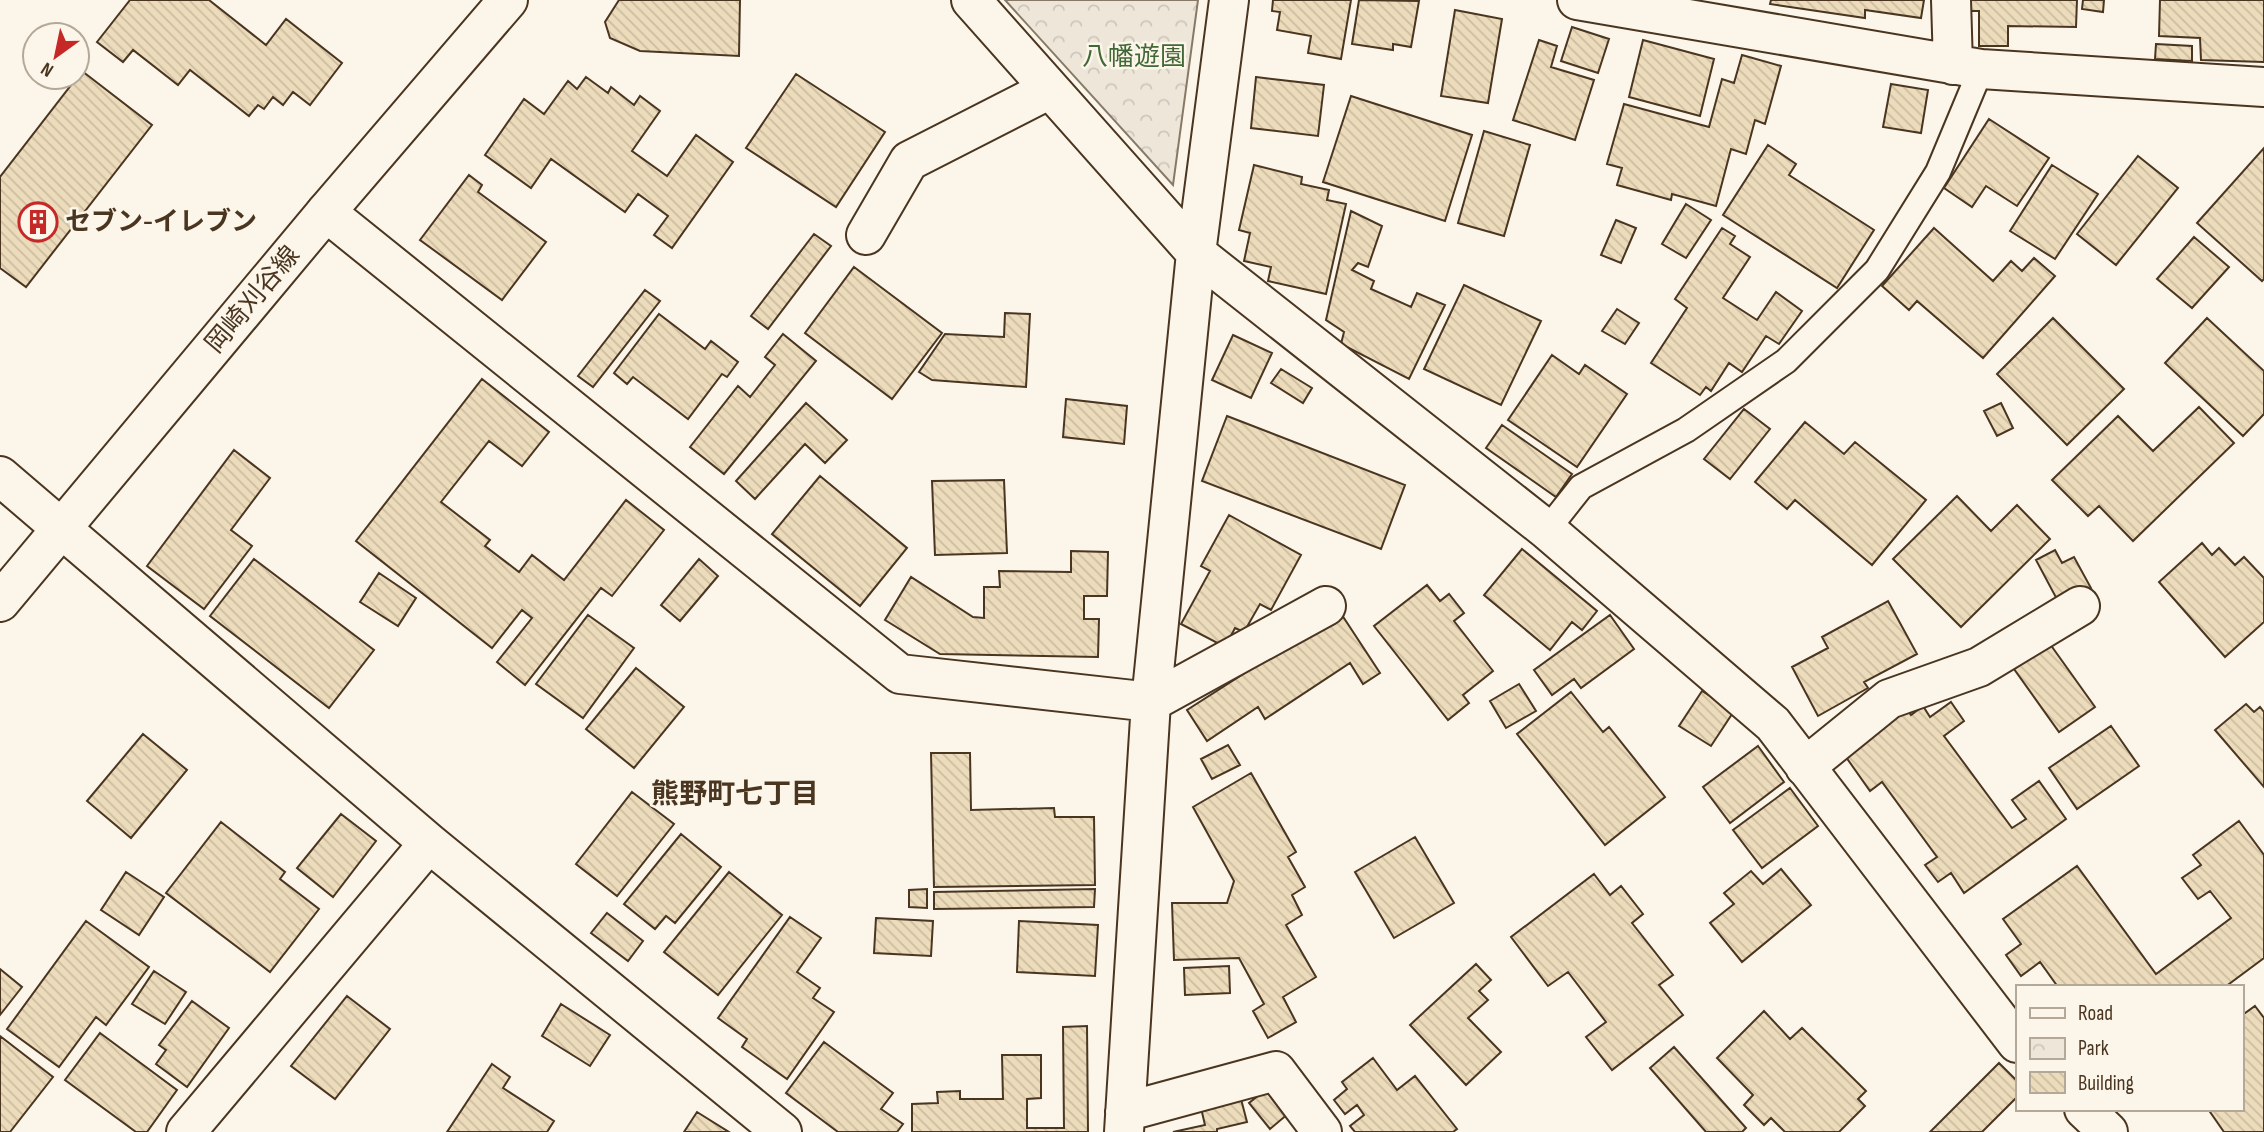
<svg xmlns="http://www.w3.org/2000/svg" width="2264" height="1132" font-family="'Sofia Sans Condensed','Noto Sans JP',sans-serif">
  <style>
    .park { fill: url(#park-crowns); stroke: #887966; stroke-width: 2 }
    .building { fill: url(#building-back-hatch); stroke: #4a3520; stroke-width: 2 }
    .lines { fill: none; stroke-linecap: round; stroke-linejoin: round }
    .service-casing { stroke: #4a3520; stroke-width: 28 }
    .minor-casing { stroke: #4a3520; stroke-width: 42 }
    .primary-casing { stroke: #4a3520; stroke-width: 42 }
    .service { stroke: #fbf6e9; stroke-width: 24 }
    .minor { stroke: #fbf6e9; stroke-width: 38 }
    .primary { stroke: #fbf6e9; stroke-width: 38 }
    .labels { text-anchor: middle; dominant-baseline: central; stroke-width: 5; stroke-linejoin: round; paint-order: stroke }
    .park-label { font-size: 26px; fill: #436837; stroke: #fbf6e9 }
    .poi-label { font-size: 26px; font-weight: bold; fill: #4a3520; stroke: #fbf6e9; text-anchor: start }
    .street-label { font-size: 26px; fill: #4a3520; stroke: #fbf6e9 }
    .neighbourhood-label { font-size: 28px; font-weight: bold; fill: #4a3520; stroke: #fbf6e9 }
  </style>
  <defs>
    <pattern id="park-crowns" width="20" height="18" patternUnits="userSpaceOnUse" patternTransform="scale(1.75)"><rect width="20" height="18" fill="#ede6d9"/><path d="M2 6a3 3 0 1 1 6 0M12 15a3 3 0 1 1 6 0" fill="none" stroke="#cdc6ba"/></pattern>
    <pattern id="building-back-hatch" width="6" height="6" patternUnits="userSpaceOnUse" patternTransform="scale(1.75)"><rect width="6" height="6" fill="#ecdcbc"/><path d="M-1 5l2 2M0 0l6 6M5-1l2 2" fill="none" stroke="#ccbda1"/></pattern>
  </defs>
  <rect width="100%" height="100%" fill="#fbf6e9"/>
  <path class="park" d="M1005,0h193l-25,185z"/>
  <path class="building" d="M130,0h79l57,45 20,-26 56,44 -32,42 -17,-13 -10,13 -10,-8 -9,12 -6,-4 -9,11 -59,-46 -12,15 -45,-35 -10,12 -26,-20z
    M619,0h121l-1,56 -99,-5 -30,-13 -5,-16z
    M1273,0h78l-10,59 -33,-6 3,-17 -34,-6 3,-18 -8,-1z
    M1359,0l60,1 -8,46 -18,-3v6l-41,-6z
    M1771,0h153l-3,18 -56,-8v8l-95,-14z
    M1967,0h110l-1,27 -68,-1v20h-29v-35h-12z
    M2083,0h21l-1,12 -21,-3z
    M2160,0h104v62l-63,-2 -1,-22 -41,-2z
    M1455,10l47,9 -14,84 -47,-7z
    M1572,27l37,12 -11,34 -37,-12z
    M1539,40l18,6 -6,21 43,13 -19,60 -62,-20z
    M1643,40l71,19 -14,57 -71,-19z
    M2156,44l36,2v15l-37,-2z
    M1742,55l39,11 -16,58 -10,-4 -9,34 -15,-5 -15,57 -44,-12 -1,6 -54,-15 5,-17 -15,-4 17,-60 85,23 13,-48 12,4z
    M82,71l70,54 -126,162 -26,-19v-91z
    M796,74l89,58 -49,75 -90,-59z
    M586,77l22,16 3,-6 23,18 6,-9 20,15 -28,40 35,25 29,-41 37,27 -61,86 -18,-13 14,-19 -30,-22 -13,18 -74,-53 -20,29 -46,-33 39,-56 20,15 24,-33 9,8z
    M1256,77l68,8 -6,51 -67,-8z
    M1891,84l37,6 -7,43 -38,-6z
    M1351,96l121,39 -27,86 -122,-39z
    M1989,119l60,39 -32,48 -31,-20 -14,21 -28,-19z
    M1484,131l46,14 -26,91 -46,-13z
    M1768,145l28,19 -7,11 85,55 -37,58 -114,-73z
    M2264,148v131l-2,2 -65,-58z
    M2138,156l40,32 -62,77 -39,-31z
    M1254,165l48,12 -1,7 28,6 -2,10 19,4 -20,90 -58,-13 3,-14 -27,-6 6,-28 -11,-3z
    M2052,165l46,29 -43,65 -45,-28z
    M469,175l13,10 -4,7 68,50 -44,58 -82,-60z
    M1686,204l25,16 -25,38 -24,-14z
    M1351,211l31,15 -14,41 -10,-4 -6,7 22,11 -3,8 40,18 6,-14 28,12 -36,74 -68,-35 3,-12 -18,-12z
    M1616,220l20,8 -15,35 -20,-8z
    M1722,228l13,8 -5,8 20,13 -27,41 34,22 19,-28 26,19 -23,33 -13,-8 -24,36 -13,-9 -18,28 -5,-4 -6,8 -49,-32 36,-55 -12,-9z
    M1934,228l59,53 18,-20 11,10 12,-13 21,18 -72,82 -66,-57 -8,9 -27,-24z
    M814,234l17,12 -63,83 -17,-13z
    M2194,237l35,30 -37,41 -35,-29z
    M854,267l88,66 -50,66 -87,-66z
    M1464,285l77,36 -40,84 -77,-36z
    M645,290l15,11 -67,86 -15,-11z
    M1617,309l22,14 -14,21 -23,-13z
    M1005,313l25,1 -4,73 -94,-7 -13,-8 26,-38 59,3z
    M659,314l46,35 6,-8 27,21 -11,15 -5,-3 -34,45 -55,-42 -6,7 -13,-11z
    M2053,318l71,71 -57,56 -70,-71z
    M2207,318l57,53v43l-21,22 -78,-73z
    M783,334l33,27 -92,113 -34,-27 48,-61 12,11 25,-32 -10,-8z
    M1233,335l39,18 -21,45 -39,-18z
    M1552,355l27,19 6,-9 42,29 -50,73 -69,-47z
    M1281,369l31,19 -9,15 -32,-20z
    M482,379l67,53 -27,34 -33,-25 -48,61 49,38 -5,6 34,26 13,-17 32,25 62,-80 38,30 -52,66 -11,-8 -76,97 -28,-23 35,-44 -10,-8 -30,38 -136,-107z
    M1066,399l61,7 -3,38 -61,-7z
    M806,403l41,37 -22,23 -20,-19 -50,55 -19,-18z
    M2001,403l12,25 -16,8 -13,-25z
    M2199,407l35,36 -101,98 -34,-35 -11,10 -36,-36 66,-64 35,35z
    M1744,409l26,20 -40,50 -26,-20z
    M1227,416l178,69 -24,64 -179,-68z
    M1805,422l39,32 11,-12 71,58 -54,65 -77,-65 -8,9 -32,-27z
    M1502,425l70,49 -16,23 -70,-49z
    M234,450l36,28 -39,52 21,16 -48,63 -57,-43z
    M820,476l87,72 -47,58 -88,-72z
    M1004,480l3,73 -72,2 -3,-74z
    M1957,496l34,35 26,-26 33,34 -89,88 -68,-68z
    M1229,515l72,40 -30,55 -11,-6 -16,28 -9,-4 -10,19 -44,-23 29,-53 -9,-5z
    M2202,543l10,12 7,-7 16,17 9,-8 20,21v44l-39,35 -66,-75z
    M1522,549l75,62 -15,19 -10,-8 -22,28 -66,-55z
    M2055,550l7,13 12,-6 17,31 -31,17 -24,-45z
    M1071,551l37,1 -1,44h-23v23h15l-1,38 -158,-3 -55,-34 26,-43 62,40 11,1v-31h16l-1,-16 72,1z
    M254,559l120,91 -45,58 -119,-92z
    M699,559l19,17 -38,45 -19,-16z
    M379,573l37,25 -18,28 -38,-24z
    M1427,585l13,16 9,-7 15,19 -10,8 39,50 -30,24 6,8 -21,17 -74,-94z
    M1888,601l29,53 -53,28 4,6 -50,28 -26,-49 36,-19 -6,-11z
    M1340,612l40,61 -17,11 -13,-21 -85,56 -7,-12 -51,34 -20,-31z
    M588,615l46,33 -51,70 -47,-34z
    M1610,615l24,34 -53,39 -7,-9 -22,16 -18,-25z
    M2050,644l45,63 -36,25 -45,-63z
    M636,668l48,39 -50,61 -48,-39z
    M1519,684l17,27 -30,17 -16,-27z
    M1702,691l32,20 -23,35 -32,-20z
    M1571,692l32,40 6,-5 56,70 -60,48 -88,-111z
    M1951,702l13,19 -20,15 68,92 14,-9 -14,-19 27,-19 27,38 -102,74 -13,-20 -13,9 -13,-17 12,-8 -55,-75 -12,9 -29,-41 63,-45 7,10 12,-9 7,11z
    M2246,704l8,8 6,-5 4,5v75l-49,-57z
    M2111,726l28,40 -62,43 -28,-41z
    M143,734l44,36 -56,68 -44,-37z
    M1228,745l12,20 -28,14 -11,-20z
    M1758,746l26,36 -54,41 -27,-36z
    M931,753h39l1,57 83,-2 1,9h39l1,68 -161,2z
    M1251,773l45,79 -8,5 17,30 -13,8 10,20 -16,10 30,52 -33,20 13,25 -28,16 -15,-27 11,-7 -25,-46 -65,2 -2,-57h55l7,-22 -41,-74z
    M1790,788l28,38 -56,42 -29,-38z
    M632,792l42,32 -57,72 -41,-32z
    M341,814l35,27 -43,56 -36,-29z
    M2239,821l25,34v103l-39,29h-167l-18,-25 -19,14 -15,-21 15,-11 -18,-25 74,-53 79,108 75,-56 -21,-27 -12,8 -16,-21 19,-13 -8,-10z
    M221,822l64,50 -5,7 39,30 -49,63 -104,-79z
    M681,834l40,33 -46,56 -9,-7 -11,13 -31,-25z
    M1415,837l39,66 -60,35 -39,-66z
    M1781,869l30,36 -69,57 -32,-39 24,-19 -10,-11 27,-22 12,13z
    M126,872l38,25 -25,38 -38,-25z
    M729,872l53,43 -64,80 -54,-43z
    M1594,874l16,21 11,-9 22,28 -11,9 41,52 -14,10 24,30 -71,55 -26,-33 20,-15 -38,-50 -20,14 -37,-49z
    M927,889v19l-18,-1v-17z
    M1095,889l-1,18 -160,2v-17z
    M607,913l36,28 -15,20 -37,-28z
    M790,917l31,21 -24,34 23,16 -7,10 21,14 -47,67 -45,-32 5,-8 -29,-21z
    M876,918l57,3 -2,35 -57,-3z
    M86,921l63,46 -43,58 -10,-8 -37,50 -52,-38z
    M1019,921l79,4 -3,51 -78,-4z
    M1476,964l15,16 -12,11 9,9 -20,18 33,34 -35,33 -56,-60z
    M1229,966l1,27 -45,2 -1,-27z
    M0,969l22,18 -22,28z
    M154,971l32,21 -21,32 -33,-20z
    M347,996l43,33 -55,70 -44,-33z
    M192,1001l37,27 -42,59 -31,-23 10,-14 -7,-5z
    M561,1004l49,31 -20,31 -48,-30z
    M2255,1006l9,12v114h-40l-16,-23h33v-93z
    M1764,1011l26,28 12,-11 64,63 -8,8 7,7 -26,26h-54l-14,-14 -7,7 -20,-20 9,-10 -36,-37z
    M1087,1026l1,106h-176v-28l26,-1 -1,-11 23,-1v8h43l-1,-44h39v43l-14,1v29h37l-1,-101z
    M100,1033l77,57 -30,42h-11l-71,-52z
    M0,1036l53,41 -43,55h-10z
    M824,1042l69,51 -12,16 22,15 -6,8h-59l-52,-39z
    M1674,1047l72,81 -4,4h-36l-56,-64z
    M1373,1058l24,32 18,-14 42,53 -4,3h-98l-5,-6 14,-11 -7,-10 -12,9 -11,-14 13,-11 -5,-7z
    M1999,1063l18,18v16l-35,35h-52z
    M492,1064l18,13 -7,11 51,33 -7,11h-100z
    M1268,1088l21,25 -19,16 -21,-26z
    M1241,1099l6,23 -30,7v3h-44l32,-7 -4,-17z
    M697,1112l32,20h-45z"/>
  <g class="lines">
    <g class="service-casing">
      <path id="service" d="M1547,530l34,-43 105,-57 100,-69 91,-91 61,-98 43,-103"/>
    </g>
    <g class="minor-casing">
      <path id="minor" d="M971,0l225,253 351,277 226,194 244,319
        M1577,0l404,69 283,18
        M1951,0l2,65
        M326,212l574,462 251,28 175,-96
        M866,235l43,-74 141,-72
        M0,476l429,367 353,289
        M1805,767l84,-68 90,-32 101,-61
        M2084,1109l24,23
        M1125,1112l151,-41 46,61
        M186,1132l243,-289
        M1124,1132l27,-430 45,-449 33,-253"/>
    </g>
    <g class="primary-casing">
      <path id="primary" d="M0,602l326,-390 182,-212"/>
    </g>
    <use href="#service" class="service"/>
    <use href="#minor" class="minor"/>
    <use href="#primary" class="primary"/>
  </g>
  <defs>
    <g id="building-ring" transform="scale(2.0125)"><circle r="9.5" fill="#fbf6e9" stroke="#c62828" stroke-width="1.5"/><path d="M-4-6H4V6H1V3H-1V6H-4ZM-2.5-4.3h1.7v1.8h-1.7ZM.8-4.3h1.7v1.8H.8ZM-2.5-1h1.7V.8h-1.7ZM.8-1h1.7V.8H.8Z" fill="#c62828"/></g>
  </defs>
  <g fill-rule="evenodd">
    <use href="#building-ring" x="38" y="222"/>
  </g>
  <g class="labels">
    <g class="park-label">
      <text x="1134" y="57">八幡遊園</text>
    </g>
    <g class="poi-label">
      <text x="65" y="222">セブン-イレブン</text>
    </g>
    <g class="street-label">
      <text transform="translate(253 300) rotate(-50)">岡崎刈谷線</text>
    </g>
    <g class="neighbourhood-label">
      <text x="735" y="794">熊野町七丁目</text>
    </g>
  </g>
  <rect x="2016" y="985" width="228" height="126" fill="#fbf6e9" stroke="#b4a999" stroke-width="2"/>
  <rect x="2030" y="1008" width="35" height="10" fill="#fbf6e9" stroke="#b4a999" stroke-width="2"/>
  <text x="2078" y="1020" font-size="21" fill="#4a3520">Road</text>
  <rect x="2030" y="1038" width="35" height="21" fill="url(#park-crowns)" stroke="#b4a999" stroke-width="2"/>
  <text x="2078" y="1055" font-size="21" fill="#4a3520">Park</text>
  <rect x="2030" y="1072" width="35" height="21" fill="url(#building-back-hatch)" stroke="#b4a999" stroke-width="2"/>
  <text x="2078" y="1090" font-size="21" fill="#4a3520">Building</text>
  <g transform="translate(56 56) rotate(213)"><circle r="33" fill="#fbf6e9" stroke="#b4a999" stroke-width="2"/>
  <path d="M0-5L12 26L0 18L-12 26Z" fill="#c62828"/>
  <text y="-10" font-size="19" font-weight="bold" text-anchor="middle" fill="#4a3520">N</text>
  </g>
</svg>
